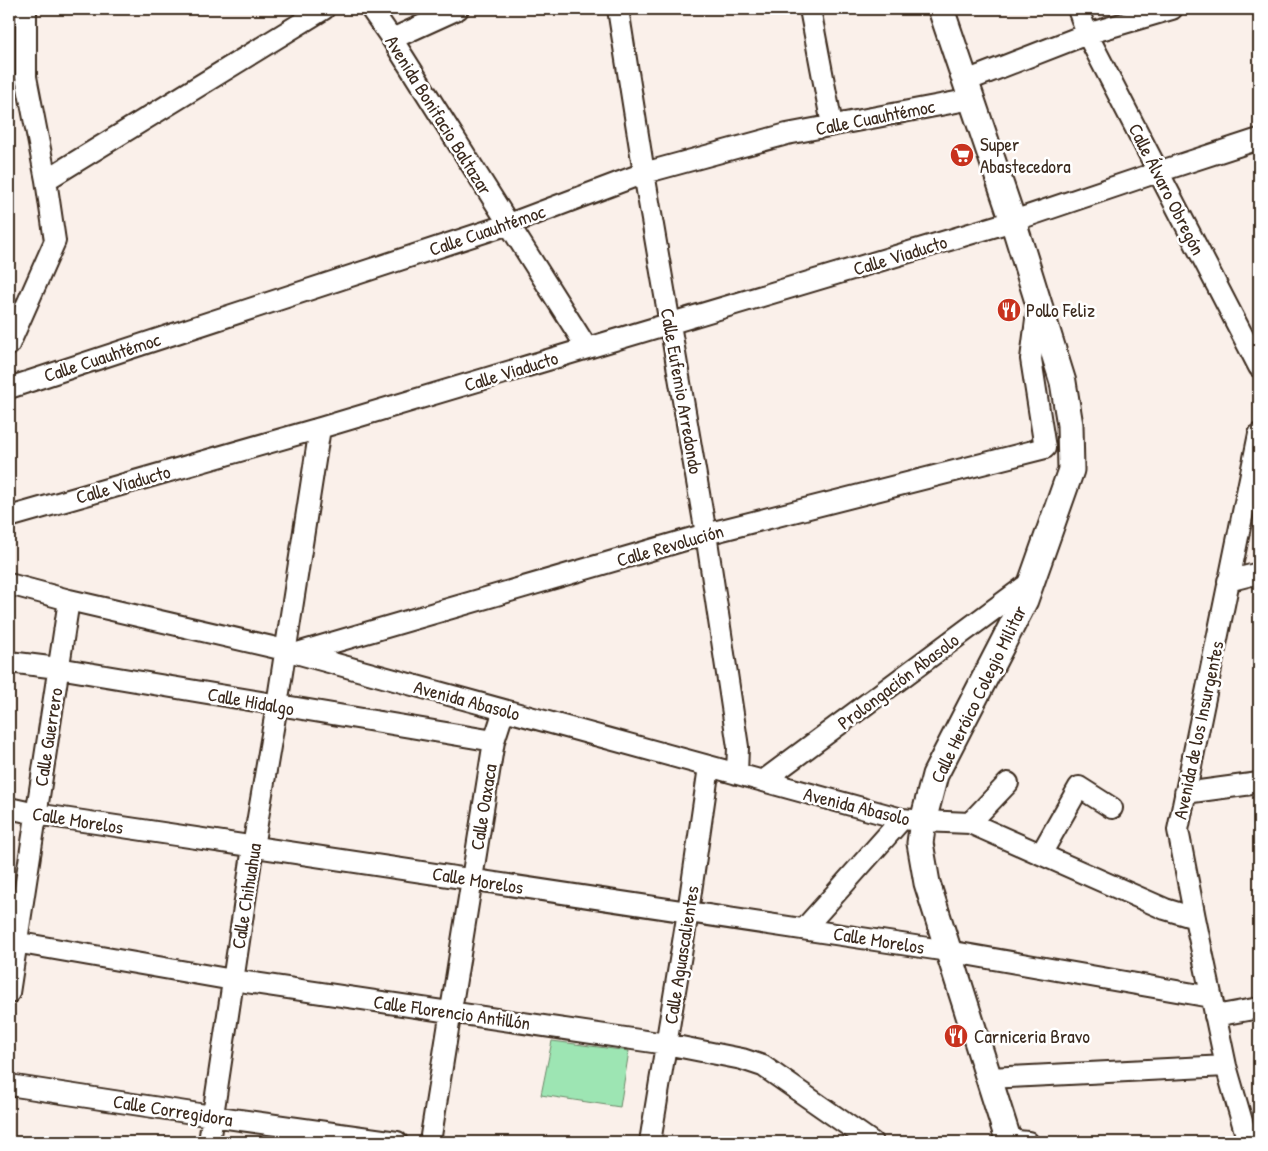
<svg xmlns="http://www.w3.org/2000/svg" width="1268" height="1151" font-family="'Patrick Hand',sans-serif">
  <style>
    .green { fill: #9de5b3; stroke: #6c8868 }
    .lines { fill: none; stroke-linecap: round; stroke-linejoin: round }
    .minor-casing { stroke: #3b2a1e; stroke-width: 24 }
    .major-casing { stroke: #3b2a1e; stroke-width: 29 }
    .minor { stroke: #fff; stroke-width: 20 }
    .major { stroke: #fff; stroke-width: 25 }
    .labels { text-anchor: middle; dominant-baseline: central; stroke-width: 5; stroke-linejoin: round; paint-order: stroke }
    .street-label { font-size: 19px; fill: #3b2a1e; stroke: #fff }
    .poi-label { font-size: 19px; fill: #3b2a1e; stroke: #fff; text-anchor: start }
  </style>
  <rect width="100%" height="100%" fill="#faf0ea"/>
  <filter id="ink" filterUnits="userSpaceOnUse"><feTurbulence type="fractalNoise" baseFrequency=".02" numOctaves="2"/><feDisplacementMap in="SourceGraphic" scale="10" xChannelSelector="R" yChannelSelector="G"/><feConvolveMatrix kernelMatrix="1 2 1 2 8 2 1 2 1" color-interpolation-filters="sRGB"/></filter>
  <g filter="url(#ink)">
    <path class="green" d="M552,1041l77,10 -9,56 -79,-12z"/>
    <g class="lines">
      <g class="minor-casing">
        <path id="minor" d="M371,9l21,30 195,309
          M618,9l26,164 62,361 32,213 -1,27
          M810,9l22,116
          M1078,9l9,25 172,333
          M392,39l66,-30
          M966,81l121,-47 85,-25
          M46,180l278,-171
          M9,345l46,-104 -9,-61 -20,-103v-68
          M9,388l500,-164 135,-51 143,-39 185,-35
          M9,517l311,-89 693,-207 145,-49 101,-33
          M1228,581l31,-8
          M9,584l60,16 216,50 617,169 21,2 47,2 195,86 30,9
          M297,653l409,-119 339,-86 -14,-89 7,-55
          M9,662l49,6 436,73
          M763,781l269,-200
          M1185,793l74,-10
          M9,808l27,6 912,137 263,46
          M970,823l38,-40
          M1041,854l38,-67 33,21
          M804,929l98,-110
          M9,941l224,39 433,64 76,15 21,7 109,76
          M9,993l60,-393
          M1215,1016l44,-8
          M989,1078l237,-12
          M9,1085l203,31 185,26
          M1008,1140l20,2
          M209,1142l44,-295 24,-142 43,-277
          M430,1142l64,-401 10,-31
          M650,1142l38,-230 21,-145
          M1248,1142l-22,-76 -31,-148 -17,-88 81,-396"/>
      </g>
      <g class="major-casing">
        <path id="major" d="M941,9l72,212 50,161 7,43 1,45 -46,130 -90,175 -12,46 -3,22 7,40 82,259"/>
      </g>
      <use href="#minor" class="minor"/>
      <use href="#major" class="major"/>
    </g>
  </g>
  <defs>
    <g id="supermarket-disc" transform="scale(1.25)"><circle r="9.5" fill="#c8321e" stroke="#fff"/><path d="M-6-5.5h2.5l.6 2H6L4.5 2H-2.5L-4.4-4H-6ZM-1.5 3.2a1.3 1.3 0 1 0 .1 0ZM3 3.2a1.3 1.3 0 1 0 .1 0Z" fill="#fff"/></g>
    <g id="restaurant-disc" transform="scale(1.25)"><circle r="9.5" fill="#c8321e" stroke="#fff"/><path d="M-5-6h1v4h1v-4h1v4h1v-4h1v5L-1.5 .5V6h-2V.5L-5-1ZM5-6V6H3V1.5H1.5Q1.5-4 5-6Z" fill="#fff"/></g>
  </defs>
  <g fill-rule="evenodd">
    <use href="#supermarket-disc" x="962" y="155"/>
    <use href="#restaurant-disc" x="1009" y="310"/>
    <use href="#restaurant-disc" x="956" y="1036"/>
  </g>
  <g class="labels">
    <g class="street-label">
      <text transform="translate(439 115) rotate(58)">Avenida Bonifacio Baltazar</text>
      <text transform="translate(875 117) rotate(-11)">Calle Cuauhtémoc</text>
      <text transform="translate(1167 189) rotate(63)">Calle Álvaro Obregón</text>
      <text transform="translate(487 230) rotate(-19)">Calle Cuauhtémoc</text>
      <text transform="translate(900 255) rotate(-17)">Calle Viaducto</text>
      <text transform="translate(102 357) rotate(-18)">Calle Cuauhtémoc</text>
      <text transform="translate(511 371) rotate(-17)">Calle Viaducto</text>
      <text transform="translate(682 391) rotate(80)">Calle Eufemio Arredondo</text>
      <text transform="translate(123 484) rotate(-16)">Calle Viaducto</text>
      <text transform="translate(670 545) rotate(-16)">Calle Revolución</text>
      <text transform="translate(898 681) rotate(-37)">Prolongación Abasolo</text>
      <text transform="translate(978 694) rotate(-64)">Calle Heróico Colegio Militar</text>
      <text transform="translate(467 700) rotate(15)">Avenida Abasolo</text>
      <text transform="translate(251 701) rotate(10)">Calle Hidalgo</text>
      <text transform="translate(1198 730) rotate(-78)">Avenida de los Insurgentes</text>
      <text transform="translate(48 737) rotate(-81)">Calle Guerrero</text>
      <text transform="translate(857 806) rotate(14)">Avenida Abasolo</text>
      <text transform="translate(483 807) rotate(-81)">Calle Oaxaca</text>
      <text transform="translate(78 820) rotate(9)">Calle Morelos</text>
      <text transform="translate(478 880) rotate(9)">Calle Morelos</text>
      <text transform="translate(246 896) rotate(-81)">Calle Chihuahua</text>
      <text transform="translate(879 940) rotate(9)">Calle Morelos</text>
      <text transform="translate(681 955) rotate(-81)">Calle Aguascalientes</text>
      <text transform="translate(452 1012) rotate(8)">Calle Florencio Antillón</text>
      <text transform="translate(173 1110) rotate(9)">Calle Corregidora</text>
    </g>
    <g class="poi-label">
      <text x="980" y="144">Super<tspan x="980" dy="22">Abastecedora</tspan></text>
      <text x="1026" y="310">Pollo Feliz</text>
      <text x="974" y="1036">Carniceria Bravo</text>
    </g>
  </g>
  <rect width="1268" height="1151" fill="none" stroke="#fff" stroke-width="30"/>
  <rect x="15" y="15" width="1238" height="1121" fill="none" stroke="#3b2a1e" stroke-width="2" filter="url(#ink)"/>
</svg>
